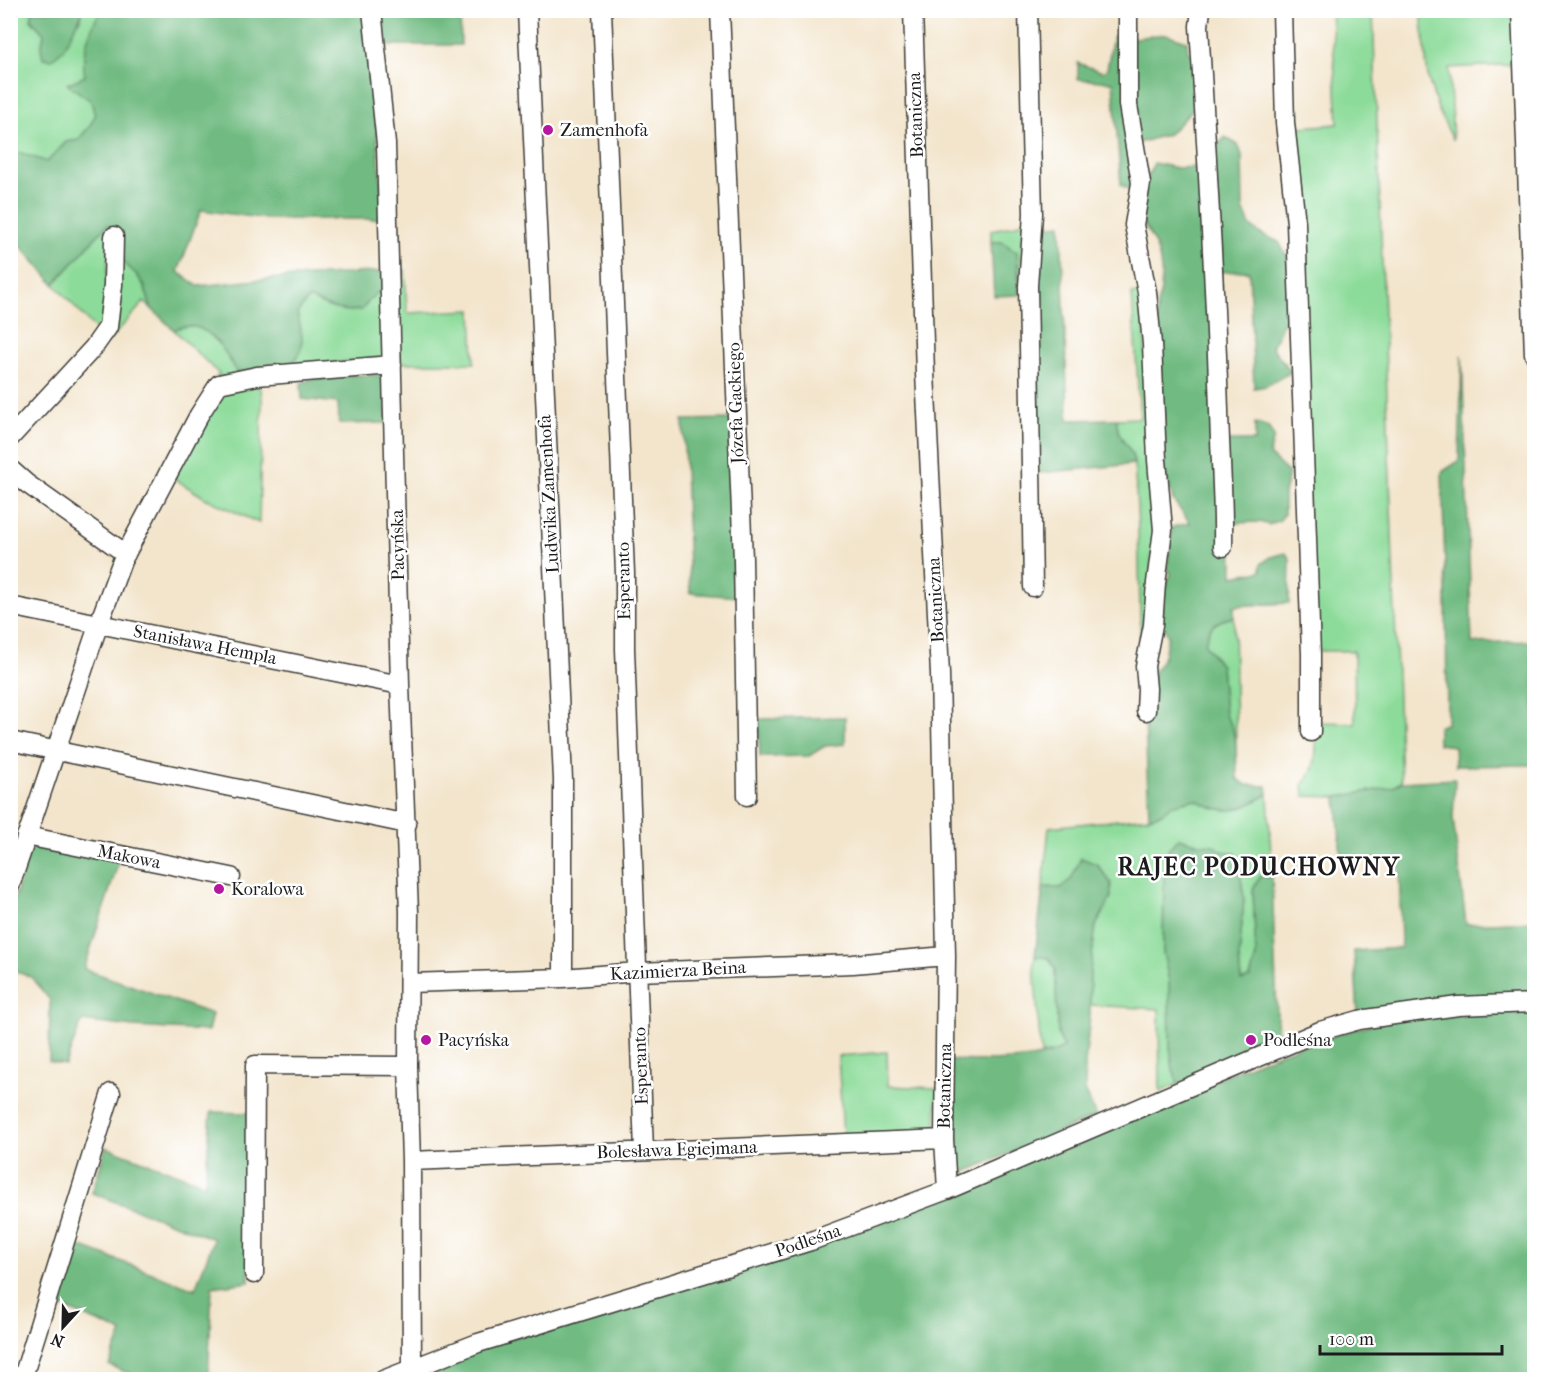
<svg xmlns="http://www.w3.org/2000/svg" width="1545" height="1390" font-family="'IM FELL French Canon',serif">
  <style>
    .green { fill: #8cdb9a; stroke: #547c5b; stroke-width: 1.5 }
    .forest { fill: #71bb82; stroke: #466c4f; stroke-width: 1.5 }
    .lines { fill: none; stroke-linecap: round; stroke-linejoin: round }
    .minor-casing { stroke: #3c3a36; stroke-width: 21 }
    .minor { stroke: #fff; stroke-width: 18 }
    .poi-dot { fill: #b5179e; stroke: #fff; stroke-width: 2 }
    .labels { text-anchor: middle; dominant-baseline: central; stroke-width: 5; stroke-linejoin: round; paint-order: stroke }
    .street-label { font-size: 18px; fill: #1c1c1c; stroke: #fff }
    .poi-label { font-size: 18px; fill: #1c1c1c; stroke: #fff; text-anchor: start }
    .district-label { font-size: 24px; font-weight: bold; letter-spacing: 1.5px; fill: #1c1c1c; stroke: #fff }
  </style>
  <rect width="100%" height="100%" fill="#fff"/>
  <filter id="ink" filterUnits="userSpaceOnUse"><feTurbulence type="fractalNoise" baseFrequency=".0167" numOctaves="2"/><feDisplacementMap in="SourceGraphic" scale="12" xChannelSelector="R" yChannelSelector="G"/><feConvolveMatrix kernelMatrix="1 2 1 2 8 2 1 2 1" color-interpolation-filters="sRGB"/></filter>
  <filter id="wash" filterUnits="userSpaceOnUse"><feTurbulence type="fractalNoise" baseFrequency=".008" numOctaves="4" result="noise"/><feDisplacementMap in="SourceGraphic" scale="24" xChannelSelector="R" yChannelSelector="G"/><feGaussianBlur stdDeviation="1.35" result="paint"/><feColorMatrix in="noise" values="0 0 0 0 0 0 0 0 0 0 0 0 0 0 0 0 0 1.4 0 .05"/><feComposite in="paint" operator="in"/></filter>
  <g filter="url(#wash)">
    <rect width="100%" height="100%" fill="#f3e5cc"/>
    <path class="green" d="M10,11h23l-2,8 13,15 -3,14 39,-28 3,-9h17l-14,65 9,40 -6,11 -11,13 -12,2 -19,20 -26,-9 -10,2z
      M1331,11h42l28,771 -8,5 -56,10 -33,-1 -1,-12c16,-14 13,-42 13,-62l39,1 -1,-72h-39l-26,-523 49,-4z
      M1421,11h97l3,53 -72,4 4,72 -15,-31 -10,-31z
      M1024,221l-5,74 -2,-43 -15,-10h-11v-12l22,-4z
      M107,225l3,1 -6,98 -7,7 -43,-47z
      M121,256c4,9 11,12 16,19 8,10 11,21 14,33l-7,-6 -36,40z
      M398,270h7l2,43 65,-3 2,53h-71l-3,-3z
      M384,288l4,69 -171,20 2,-3 -45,-44c31,-15 51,19 62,42 18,-2 36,-7 54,-7l11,-36 -4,-16 12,-15c18,9 32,15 52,12l9,-11z
      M1139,293l4,2 7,162 7,57 -16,144c-2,-64 -1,-129 -7,-194 -2,-22 -18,-19 -17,-45l23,-1 -8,-124z
      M255,384l6,5 1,11 -3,123 -54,-25 -32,-20 43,-81 19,-11z
      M1234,617l2,127 -4,-18 -7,-11 -4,-49 -16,-22c4,-19 10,-23 29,-27z
      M1268,794l4,84 -12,-2 -7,14 3,67 -6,21 -9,3 -2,-23 5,-60 -7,-44 -15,-3 -8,-6 -14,-1 -21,-6 -10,10 -5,31 -1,73 6,29 1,65 3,24 5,14 -18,8 -1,-83 -69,-4v-35l6,-45 7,-11 8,-31 -14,-19 -37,24 -17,-1 6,-60 100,-10 13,-4 10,-8 23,-6c30,18 45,12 73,-5z
      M1035,956l14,2 6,10 3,66 6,14 -7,4 -16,2 -7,-88z
      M887,1052l1,34 49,2 -1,45 -93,3 -5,-80z"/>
    <path class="forest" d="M33,11h50l-20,39 -11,9 -9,-1 -2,-10 3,-14 -13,-15z
      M100,11h360l1,34h-65l-26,5 14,169h-116l-67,-9 -23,62 20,14 81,-8 107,-7 -2,17 -14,11 -8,11c-23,3 -33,-3 -53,-12l-12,15c5,21 11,36 -7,52 -18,0 -36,5 -54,7 -11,-23 -31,-57 -62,-42l-23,-22 -7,-23 -8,-11 -11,-10 -4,-8 -5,-27 -9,-4 -53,59 -43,-49 -1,-80 11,-2 26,9 19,-20 12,-2 11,-13 6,-11 -4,-15 -24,-17 18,-8c-5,-23 5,-46 15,-65z
      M1166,34l21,7 1,10 9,11 -1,44 -27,28 -38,11 2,46 -12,-6 -8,-103 -35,-3v-16l25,9 4,-3 6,-33 22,2z
      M1225,137l13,8 4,10 1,54 7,16 9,8 20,9 12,22 -3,55 -6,6 -10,22 19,25 -25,14 -12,2 -5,-117 -29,1 5,169h30v-18l13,4 6,10 -5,18 20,18 -5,21v20l-4,6 -11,5 -9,-3 -28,1 1,53 28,-5v-7l10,-7 15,-4 4,6 -1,44 -55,3v11c-19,4 -25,8 -29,27l16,22 4,49 7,11 4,18 1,34 9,7 21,1 1,8c-28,17 -43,23 -73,5l-23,6 -10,8 -13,4 -4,-98 7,-43 12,-20 4,-20 -6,-13 -3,-29 8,-10 4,-11 -4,-4 5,-42 18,-4 -17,-23 -10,-35 -13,-8c-11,-34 2,-61 7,-95 3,-18 0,-37 0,-55 0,-7 4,-12 4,-18 2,-31 -4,-44 -20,-69l5,-40 8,-17 23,5 23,-1z
      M1061,224l7,196 49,-1c-1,22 15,25 17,45l-95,9 -4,-233 7,-14z
      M991,242h11l15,10 2,43 -25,1z
      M1462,356l10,287 62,-2v124l-79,1 -1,-20 -16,-2v-17l9,-4 -1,-128 -4,-123 17,-11z
      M353,375h32l2,48 -48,1 -1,-21 -36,-4 -1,-16 10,-4z
      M733,419l6,178 -49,-4 -7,-173z
      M845,717v27l-20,2 -16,10 -49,1 -2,-38z
      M1455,779l-2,39 13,106 68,-3v75l-176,20 -4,-65 47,-3 -2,-89h-58l-4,-62 56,-10 8,-5z
      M1179,838l21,6 14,1 8,6 15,3 7,44 -5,60 2,23 9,-3 6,-21 -3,-67 7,-14 12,2 6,164 -100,42 -5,-14 -3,-24 -1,-65 -6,-29 1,-73 5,-31z
      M32,843l87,18 -35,108 128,45 -4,17 -75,-4 -51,-6 -17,44 -16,-4 1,-61 -19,-23 -20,-7v-61z
      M1081,858l16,6 14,19v15l-15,27 -6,45v45l-5,49v28l11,24 -140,60 -6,-9v-107c35,1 82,4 114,-12l-6,-14 -3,-66 -6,-10 -14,-2 8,-69 17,1 11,-9z
      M1534,1010v369l-1137,1 81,-32 338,-102 463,-193 109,-34z
      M211,1112l37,1 1,169 -37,5 -4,92h-61l1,-1 -14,-2 -25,-11 13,-33 -65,-27 20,-58 8,1 110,41 19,-50 -122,-46 14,-46 99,37z"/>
  </g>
  <g filter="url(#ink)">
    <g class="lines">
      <g class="minor-casing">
        <path id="minor" d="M372,10l14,134 14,541 9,227 -1,154 3,95 1,208
          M527,10l36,770v198
          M602,10l23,563v76l19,502
          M720,10l23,549 4,237
          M913,10l12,363 15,301 6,282 -2,183 3,51
          M1028,10l5,204 -5,72 5,301
          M1128,10v95l13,78 -7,42 13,67 5,52 5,116 6,70 -7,53 -3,42 -8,41 2,23 -1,22
          M1201,10l-2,16c8,128 16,256 20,384 1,46 5,91 4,137
          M1282,10l3,113 11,100 15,431v78
          M1521,10l13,344
          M10,438l84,-91 14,-20 5,-42 1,-49
          M10,469l16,14 100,71
          M10,606l390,79
          M10,741l397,83
          M26,836l205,41
          M10,886l89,-263 23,-62 77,-146 20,-31 38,-8 135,-11
          M409,983l154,-5 74,-6 216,-8 93,-8
          M411,1161l533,-22
          M254,1274l1,-209 153,1
          M22,1380l89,-287
          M383,1380l95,-37 333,-102 136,-51 373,-159 39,-11 99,-14 76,-3"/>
      </g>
      <use href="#minor" class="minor"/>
    </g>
  </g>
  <g class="poi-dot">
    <circle cx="548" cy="130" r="6"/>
    <circle cx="219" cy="889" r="6"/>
    <circle cx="426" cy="1040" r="6"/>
    <circle cx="1251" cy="1040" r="6"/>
  </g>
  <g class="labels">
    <g class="street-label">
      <text transform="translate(916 115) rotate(-92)">Botaniczna</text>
      <text transform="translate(736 403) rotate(-92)">Józefa Gackiego</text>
      <text transform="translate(549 494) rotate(-93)">Ludwika Zamenhofa</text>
      <text transform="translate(398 545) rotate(-91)">Pacyńska</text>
      <text transform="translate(624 581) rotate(-91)">Esperanto</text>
      <text transform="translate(936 600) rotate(-93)">Botaniczna</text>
      <text transform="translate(205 645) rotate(11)">Stanisława Hempla</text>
      <text transform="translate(129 857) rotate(11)">Makowa</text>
      <text transform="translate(678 971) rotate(-3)">Kazimierza Beina</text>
      <text transform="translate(641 1066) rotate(-92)">Esperanto</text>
      <text transform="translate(945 1086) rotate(-89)">Botaniczna</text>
      <text transform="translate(677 1150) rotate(-2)">Bolesława Egiejmana</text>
      <text transform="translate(808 1241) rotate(-19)">Podleśna</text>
    </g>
    <g class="poi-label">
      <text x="560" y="130">Zamenhofa</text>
      <text x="231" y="889">Koralowa</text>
      <text x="438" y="1040">Pacyńska</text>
      <text x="1263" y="1040">Podleśna</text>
    </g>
    <g class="district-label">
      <text x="1259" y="867">RAJEC PODUCHOWNY</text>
    </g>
  </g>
  <rect width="1545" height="1390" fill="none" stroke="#fff" stroke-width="36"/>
  <g transform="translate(63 1327) rotate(202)" stroke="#ffffff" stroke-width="4.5" paint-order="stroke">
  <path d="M0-4.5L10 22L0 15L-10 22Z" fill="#1c1c1c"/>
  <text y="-9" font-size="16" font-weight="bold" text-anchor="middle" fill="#1c1c1c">N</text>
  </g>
  <path d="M1320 1345v9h182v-9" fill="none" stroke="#1c1c1c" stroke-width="3"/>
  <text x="1329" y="1345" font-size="18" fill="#1c1c1c" stroke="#ffffff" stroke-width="4.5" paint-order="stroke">100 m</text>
</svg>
